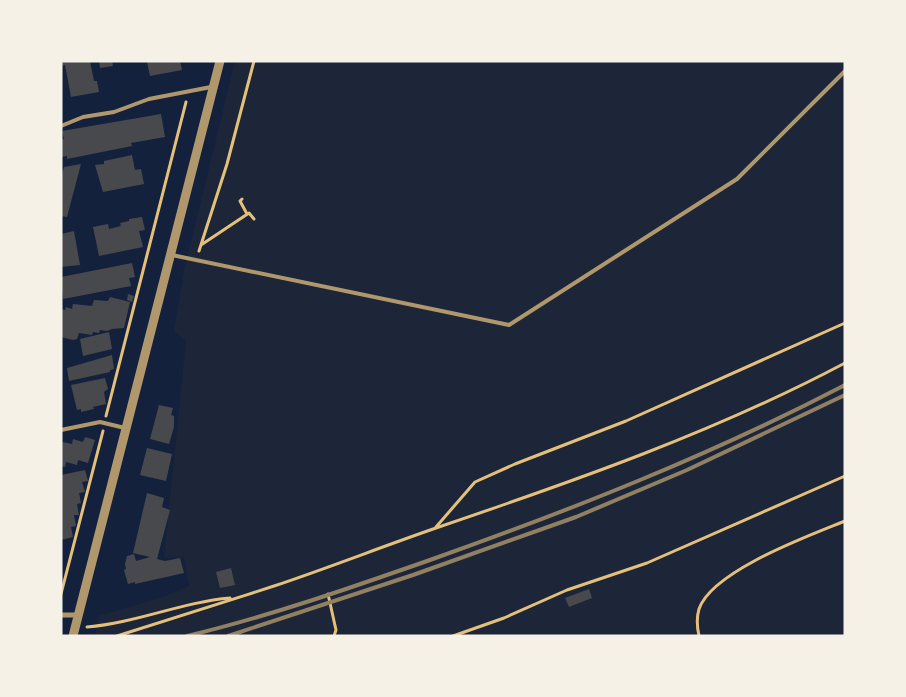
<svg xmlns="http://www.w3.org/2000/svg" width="906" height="697" font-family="Rubik,sans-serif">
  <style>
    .green { fill: #1d2539 }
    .building { fill: #48494c }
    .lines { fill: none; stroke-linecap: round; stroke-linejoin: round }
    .path { stroke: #e5c07b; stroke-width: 3 }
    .service { stroke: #b1986c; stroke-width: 4 }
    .minor { stroke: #b1986c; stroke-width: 5 }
    .tertiary { stroke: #b1986c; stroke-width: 9 }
    .rail { stroke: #918062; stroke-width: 4 }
  </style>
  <rect width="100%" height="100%" fill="#14213d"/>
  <path class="green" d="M235,61h610v575h-750l4,-20 64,-19 26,-11 -5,-29 -20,1 22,-217 -12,-10 10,-60z"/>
  <path class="building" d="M61,61h29l4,20h3l2,11 -28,5 -6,-32 -3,1z
    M99,61h13l1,5 -13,2z
    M180,61l2,9 -32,6 -3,-14z
    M161,114l4,23 -34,6 1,3 -65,13v-3l-6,1v-17l3,-1 -2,-8z
    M132,155l3,15 6,-1 3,15 -41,8 -8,-27 9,-1v-3z
    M81,164l-14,53 -6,-1v-38l3,-11z
    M142,217l3,13 -6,1 4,16 -44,9 -6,-29 15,-3 1,5 12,-3 -1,-3 9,-2v-2z
    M74,231l6,34 -19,2v-33z
    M132,263l3,14 -6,1 2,8 -68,13 -2,-22z
    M128,294l6,2 -2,6 -5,-2z
    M110,297l20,5 -6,26 -12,1 -5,2 -7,-1 -1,3 -6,-1 -1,3 -13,-2 -2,6 -4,1 -12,-3v-28l4,1 1,-3 6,2 1,-5 19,2 2,-6 14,1z
    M109,332l3,17 -29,7 -3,-17z
    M112,355l2,14 -4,1v2l-41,9 -2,-13z
    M105,378l3,11 -4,3 2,12 -13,3 1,2 -13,3v-3l-4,1 -6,-25z
    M159,405l14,3 -2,7 3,1v11l-5,17 -19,-5z
    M85,437l10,3 -7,23 -10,-3 -1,5 -11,-3 -1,5 -4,-1 1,-24 10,2 1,-5 10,3z
    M147,448l25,6 -6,27 -26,-6z
    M85,470l3,11 -6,1 3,10 -6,1 2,10 -4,1 2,11h-5l2,11 -5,1 2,10 -12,3v-65z
    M147,493l17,5 -2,9 8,3 -13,49 8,2 15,-3 4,15 -49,11v-2l-7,2 -4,-14 2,-1 -1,-5 2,-8 7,-2 2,7 14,-4 -17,-4z
    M231,568l4,17 -15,3 -4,-16z
    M589,589l3,9 -23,9 -4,-9z"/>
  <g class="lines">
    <path class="path" d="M242,199l-2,2 7,13
      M201,245l48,-32 5,6
      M199,251l28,-87 27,-103
      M106,416l80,-314
      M436,527l39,-45 40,-18 111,-43 219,-98
      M61,594l42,-163
      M328,594l8,36 -2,6
      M87,627c49,-4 95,-25 143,-29
      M117,636c53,-17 105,-33 157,-50 54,-18 107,-39 162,-58 138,-47 279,-96 409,-165
      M453,636l51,-18 63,-28 80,-27 198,-87
      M699,636c-2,-9 -3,-17 0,-27 13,-38 109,-73 146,-88"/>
    <path class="service" d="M61,126l22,-9 31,-5 35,-13 62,-12
      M172,255l337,70 228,-146 108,-108
      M61,430l39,-8 25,6"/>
    <path class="minor" d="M61,615h17"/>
    <path class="tertiary" d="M73,636l147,-575"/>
    <path class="rail" d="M187,636c83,-20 163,-48 243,-76 141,-50 281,-105 415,-175
      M228,636l185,-61 163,-58 111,-47 158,-75"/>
  </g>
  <rect width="906" height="697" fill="none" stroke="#f6f1e7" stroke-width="125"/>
</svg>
